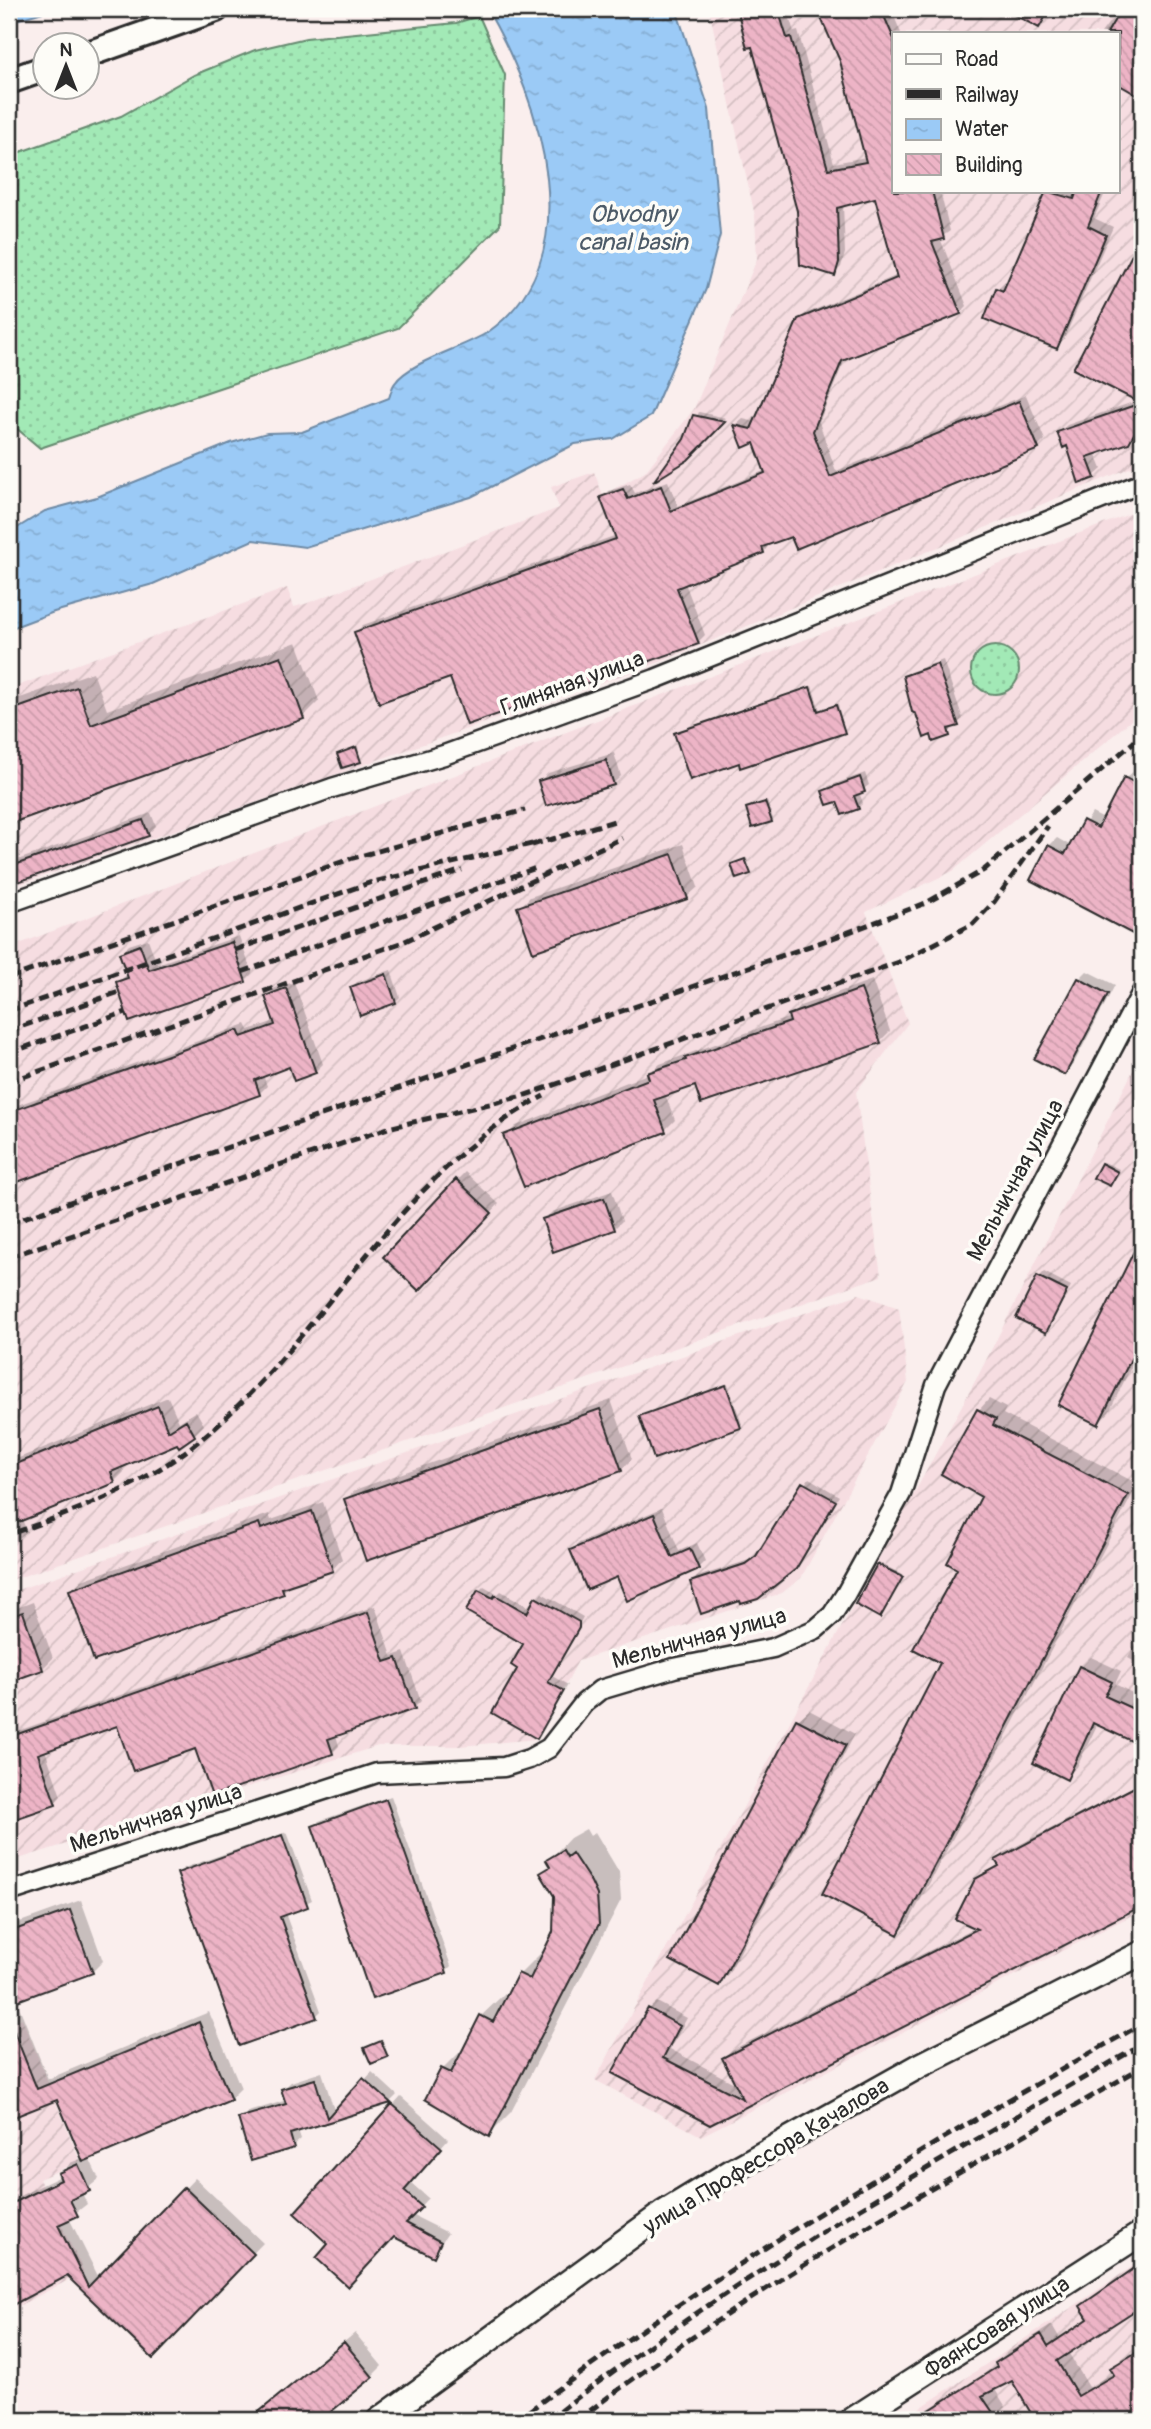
<svg xmlns="http://www.w3.org/2000/svg" width="1151" height="2429" font-family="Pangolin,sans-serif">
  <style>
    .industrial { fill: url(#industrial-furrows); fill-rule: evenodd }
    .grass { fill: url(#grass-dots); stroke: #668a70; stroke-width: 2 }
    .water { fill: url(#water-ripples); stroke: #6e8aa5; stroke-width: 2 }
    .shadow { fill: #0003 }
    .building { fill: url(#building-back-hatch); stroke: #2b2b2b; stroke-width: 2 }
    .lines { fill: none; stroke-linecap: round; stroke-linejoin: round }
    .minor-casing { stroke: #2b2b2b; stroke-width: 23 }
    .tertiary-casing { stroke: #2b2b2b; stroke-width: 28 }
    .secondary-casing { stroke: #2b2b2b; stroke-width: 30 }
    .minor { stroke: #fdfcf7; stroke-width: 18 }
    .tertiary { stroke: #fdfcf7; stroke-width: 23 }
    .secondary { stroke: #fdfcf7; stroke-width: 24 }
    .rail { stroke: #2b2b2b; stroke-width: 5; stroke-dasharray: 10 5; stroke-linecap: butt }
    .labels { text-anchor: middle; dominant-baseline: central; stroke-width: 7; stroke-linejoin: round; paint-order: stroke }
    .street-label { font-size: 23px; fill: #2b2b2b; stroke: #fdfcf7 }
    .water-label { font-size: 24px; font-style: italic; fill: #4d5b68; stroke: #fdfcf7 }
  </style>
  <defs>
    <pattern id="industrial-furrows" width="10" height="10" patternUnits="userSpaceOnUse" patternTransform="scale(1.75)"><rect width="10" height="10" fill="#f6dde1"/><path d="M-1 1l2-2M0 10L10 0M9 11l2-2" fill="none" stroke="#d3bec1"/></pattern>
    <pattern id="grass-dots" width="8" height="8" patternUnits="userSpaceOnUse" patternTransform="scale(1.75)"><rect width="8" height="8" fill="#a2e9b6"/><path d="M2 2h.1M6 6h.1" fill="none" stroke="#8cc89d" stroke-width="1.8" stroke-linecap="round"/></pattern>
    <pattern id="water-ripples" width="26" height="14" patternUnits="userSpaceOnUse" patternTransform="scale(1.75)"><rect width="26" height="14" fill="#9bcaf6"/><path d="M2 4q2-2 4 0t4 0M15 11q2-2 4 0t4 0" fill="none" stroke="#86aed3"/></pattern>
    <pattern id="building-back-hatch" width="6" height="6" patternUnits="userSpaceOnUse" patternTransform="scale(1.75)"><rect width="6" height="6" fill="#edb4c6"/><path d="M-1 5l2 2M0 0l6 6M5-1l2 2" fill="none" stroke="#cb9baa"/></pattern>
  </defs>
  <rect width="100%" height="100%" fill="#faeeed"/>
  <filter id="ink" filterUnits="userSpaceOnUse"><feTurbulence type="fractalNoise" baseFrequency=".0143" numOctaves="2"/><feDisplacementMap in="SourceGraphic" scale="14" xChannelSelector="R" yChannelSelector="G"/><feConvolveMatrix kernelMatrix="1 2 1 2 8 2 1 2 1" color-interpolation-filters="sRGB"/></filter>
  <g filter="url(#ink)">
    <path class="industrial" d="M709,9h433v454l-482,199 -651,226v-199l278,-101 7,19 11,-3 254,-96 -8,-21 43,-15 9,23 42,-23 49,-63 63,-150 -2,-43zM894,33h224v158h-224z
      M1132,513l10,8v190l-189,160 -87,41 42,111 -52,69 25,184 -872,305v-633z
      M1142,1053v857l-441,226 -106,-56 384,-706z
      M859,1294l40,14 9,74 -107,196 -19,15 -204,68 -41,78 -77,7h-82l-369,116v-269z
      M22,2018l58,143 -41,18 45,93 -75,39v-287z
      M1142,2260v160h-240l163,-108z"/>
    <path class="grass" d="M479,16l26,59 -5,150 -102,103 -358,120 -31,-26v-266l112,-40 73,-41 61,-25 51,-12 150,-15z
      M971 670a24 24 0 1 1 48 0a24 24 0 1 1-48 0Z"/>
    <path class="water" d="M9,9h44l-44,13z
      M478,9h198l33,100 11,126 -14,54 -55,127 -38,23 -38,5 -104,53 -166,50 -52,-7 -100,44 -99,28 -45,17v-96l36,-22 52,-14 134,-54 36,-10 35,-1 87,-34c2,-5 3,-12 6,-15 15,-22 71,-36 93,-51 105,-74 52,-231 0,-321z"/>
    <path class="shadow" d="M738,9h49l7,23 4,-1 36,132 32,-6 -25,-96 -22,-52h72l10,24h-7v158h46l10,40 -10,7 27,68 -7,7 -114,44 -27,65 17,49 190,-76 19,45 -7,7 -268,96 -6,9 -79,31 20,52 -7,7 -246,34 -96,-44 7,-7 254,-90 -15,-37 7,-7 21,-7 5,9 33,-12 10,25 88,-36 -11,-29 -11,5 -8,-21 7,-6 13,3 44,-102 7,-7 91,-38 -21,-79 -34,8 2,49 -4,14 -7,7 -35,-64 -45,-165 -5,1z
      M1007,9h45l-14,17z
      M1123,9h19v87l-24,-14v-49h-17l10,-13 5,2z
      M1048,191h58l-12,27 19,9 -49,112 -8,8 -59,-58 8,-8 4,1z
      M1142,239v182l-14,20 -33,11 7,17 -8,7 -13,6 -13,-38 -9,-12 8,-7 72,-25 -63,-32z
      M699,412l27,6 -34,36 -6,-15z
      M297,642l22,59 -16,16 -294,105v-120l84,-30 14,38z
      M943,660l20,59 -10,7 -4,8 -24,2 -14,-31 -6,-28 5,-5z
      M812,686l8,24 18,-6 6,27 -104,30 -64,-28z
      M358,746l2,14 -21,-6 2,-2z
      M614,753l7,23 -8,8 -73,-3 8,-8z
      M1134,771l8,4v162l-110,-58 17,-33 8,-8 14,8 21,-33 12,6 22,-41z
      M865,773l4,12 -10,7 4,11 -5,5 -34,-17 5,-5z
      M767,801l6,18 -2,2 -21,-14z
      M151,813l5,13 -8,8 -139,49v-20z
      M683,844l15,43 -11,10 -168,11 11,-11z
      M747,858l3,14 -17,-7 2,-2z
      M239,936l13,37 -7,7 -127,2 11,-8 -8,-21 8,-8 19,-6 9,25z
      M391,970l9,27 -5,5 -43,-15 5,-5z
      M1087,971l28,14 -42,80 -8,8 14,-94z
      M872,980l18,51 -10,10 -184,43 -31,10 10,26 -10,10 -159,6 10,-10 134,-53 10,-9 130,-47 10,-11z
      M294,982l29,82 -8,8 -25,-7 -27,10 4,11 -8,8 -250,89v-75l237,-84 3,6 26,-9 -8,-25 8,-8z
      M1104,1162l15,7 -7,13 -10,-18z
      M465,1172l34,32 -72,77 30,-101z
      M612,1191l10,30 -8,8 -70,-9 8,-8z
      M1142,1240v105l-33,67 -11,11 -38,-19z
      M1044,1272l27,14 -25,45 -7,-54z
      M728,1384l14,40 -2,2 -99,-10z
      M168,1397l11,25 17,-11 8,14 -10,10 -72,30 2,7 -10,10 -92,37 5,13 -18,13v-83z
      M989,1399l17,9 -3,6 135,70 -229,438 -11,11 62,-365 24,-72 -40,-22 35,-64z
      M611,1400l21,59 -11,11 -275,29 11,-10z
      M809,1478l30,18 -44,72 -103,14 5,-5 55,-18 7,-5z
      M323,1502l19,57 -10,11 -40,13 -9,9 -212,-2 11,-10 187,-66 2,6z
      M662,1508l17,43 18,-8 8,18 -7,7 -81,7 -45,-25 7,-7z
      M880,1563l23,12 -21,39 -25,-10z
      M484,1586l14,8 3,-3 30,17 11,-15 41,24 -31,59 16,9 -31,52 -17,-69 5,-25 -46,-52z
      M33,1602l20,56 -11,11 -33,11v-69z
      M375,1606l17,50 12,-4 17,49 -7,7 -78,27 3,11 -7,7 -136,-7 -78,-22 -73,26 16,46 -6,7 -46,16v-85z
      M1142,1631v35l-14,-8z
      M1091,1657l30,14 -6,13 27,14v44l-2,2 -42,-21 -21,44 -11,10 15,-110z
      M809,1710l46,24 -126,239 -10,11 79,-264z
      M1142,1782v121l-432,220 -95,-51 34,-63 8,-7 30,16 -17,31 68,36 -14,-27 8,-8 244,-123 1,-47 23,-16 -3,-4 8,-8z
      M391,1796l60,170 -5,5 -132,-145 5,-5z
      M586,1829l4,7 5,-4 24,40 2,28 -110,212 -22,22 -46,-65 22,-22 16,-31 23,-22 4,2 12,-22 22,-22 2,1 11,-21v-36l-12,-22 8,-9 -3,-4 22,-23z
      M287,1832l25,68 -27,13 36,98 -5,5 -137,-143 5,-5z
      M81,1900l22,61 -11,11 -76,27 32,80 161,-67 32,76 -11,11 -141,58 10,22 -17,14 5,11 -18,14 30,60 96,-100 68,65 -110,113 -86,-82 -58,32v-116l4,9 48,-23 9,-13 13,-5 -25,-60 -49,19v-191z
      M383,2040l4,16 -21,-8 2,-2z
      M322,2072l13,41 37,-41 25,23 -7,7 -92,28 3,9 -8,7 -53,-27 8,-7 39,-12 -4,-11 8,-7z
      M401,2097l47,42 -38,43 18,16 -16,17 36,18 -15,22 -39,-20 -63,9 -35,-31z
      M1142,2262v40l-74,50 21,35 25,-15 -2,-3 11,-11 19,-11v73h-105l-25,-41 -18,9 12,19 -14,13h-81l87,-55 9,-12 45,-28 7,12 30,-20 -7,-11z
      M355,2333l27,33 -10,10 -53,44h-68z"/>
    <path class="building" d="M737,9h41l9,29 4,-1 37,132 38,-7 -26,-101 -23,-52h64l13,30v152h38l12,48 -12,3 29,72 -119,47 -29,70 17,46 189,-76 20,48 -243,100 -5,-12 -29,10 2,6 -87,35 22,56 -232,81 -17,-47 -71,25 -25,-71 262,-93 -16,-42 23,-8 5,10 33,-13 10,25 94,-38 -11,-30 -11,5 -9,-23 17,4 47,-110 99,-41 -22,-80 -38,10 2,54 -4,14 -35,-11 -3,-54 -45,-164 -5,1z
      M1003,9h47l-11,19z
      M1121,9h21v89l-24,-14v-51h-11z
      M1046,191l28,8 3,-8h25l-14,35 18,9 -49,114 -73,-30 12,-31 7,3z
      M1142,235v184l-13,24 -42,14 8,21 -16,6 -12,-38 -4,2 -6,-16 84,-29 -68,-34z
      M693,415l32,7 -37,38 -35,22 31,-43z
      M281,656l23,63 -295,105v-113l68,-24 14,38z
      M937,664l22,62 -11,3 2,7 -17,6 -2,-7 -7,3 -8,-24 -4,-2 -9,-36z
      M810,687l8,24 18,-6 9,28 -105,35 -1,-5 -49,17 -16,-47z
      M356,747l5,15 -19,6 -5,-14z
      M606,760l8,25 -68,21 -8,-25z
      M860,777l5,15 -11,4 5,13 -17,6 -5,-13 -10,3 -5,-14z
      M1124,777l18,10v152l-112,-59 18,-35 17,9 18,-34 15,8z
      M765,802l7,20 -20,6 -6,-20z
      M143,820l6,16 -140,49v-18z
      M672,854l16,45 -155,53 -16,-45z
      M745,859l6,15 -15,5 -5,-15z
      M232,942l14,40 -117,40 -13,-40 12,-4 -9,-25 21,-8 9,25z
      M386,974l10,29 -36,13 -10,-29z
      M1078,978l30,16 -43,81 -31,-16z
      M286,988l30,85 -22,8 -5,-14 -34,13 5,15 -251,90v-73l229,-82 3,7 34,-12 -10,-29z
      M861,989l20,54 -180,61 -6,-18 -41,14 12,32 -142,55 -21,-52 146,-56 -2,-6 39,-13 -1,-2 105,-36 -2,-7z
      M1101,1163l17,9 -8,14 -17,-8z
      M456,1179l36,34 -73,78 -36,-34z
      M604,1198l11,32 -62,22 -11,-33z
      M1142,1235v102l-44,88 -40,-20z
      M1037,1276l30,15 -21,42 -30,-15z
      M726,1385l15,43 -87,31 -15,-43z
      M158,1406l10,25 18,-11 9,16 -16,11 -2,-3 -66,28 4,11 -106,43v-59z
      M600,1409l22,62 -256,90 -22,-62z
      M977,1409l19,10 -3,6 135,70 -230,440 -76,-41 118,-231 -27,-14 44,-80 -10,-6 34,-66 -40,-23z
      M802,1482l34,19 -40,68 -38,30 -17,5 -1,-3 -39,13 -11,-32 55,-18 11,-8z
      M312,1511l21,60 -51,17 2,6 -190,67 -25,-71 190,-67 2,6z
      M654,1514l18,43 18,-8 9,20 -72,32 -10,-24 -30,13 -17,-40z
      M877,1564l26,13 -23,41 -25,-14z
      M478,1590l15,8 2,-3 32,18 8,-16 44,25v6l-31,54 16,9 -27,48 -45,-26 25,-44 -6,-4 12,-21 -57,-33z
      M23,1612l20,58 -34,12v-65z
      M368,1612l17,50 12,-4 18,51 -87,30 5,15 -121,42 -17,-47 -62,22 -16,-45 -79,28 18,51 -47,16v-84z
      M1079,1666l33,16 -7,14 37,17v33l-49,-23 -26,57 -34,-17z
      M796,1719l50,26 -127,241 -49,-26z
      M1142,1783v123l-432,219 -98,-52 36,-65 32,18 -17,32 80,41 -21,-41 255,-129 -22,-10 20,-40 24,-13 -4,-6z
      M386,1799l61,174 -75,26 -60,-173z
      M282,1835l26,72 -28,10 37,101 -78,28 -62,-173z
      M563,1850l4,7 5,-4 19,29 6,13 2,29 -110,213 -64,-38 16,-31 10,5 29,-58 13,7 25,-49 12,6 23,-47 1,-36 -14,-23 10,-6 -4,-7z
      M70,1910l23,63 -84,31v-72z
      M9,2019l28,70 162,-67 32,78 -148,62 -26,-62 -48,19z
      M381,2041l7,16 -17,7 -7,-16z
      M363,2078l28,25 -101,31 4,14 -43,13 -13,-43 48,-14 -5,-15 34,-10 12,39z
      M392,2104l50,44 -38,43 18,16 -16,16 35,19 -7,15 -40,-20 -46,50 -32,-29 12,-14 -34,-31z
      M78,2164l12,27 -20,9 8,16 -20,9 30,62 96,-100 70,67 -101,105 -86,-83 -58,31v-102l52,-25 -3,-7z
      M1142,2263v43l-85,55 21,35 36,-21 -4,-7 32,-19v71h-107l-23,-39 -30,15 16,24h-84l83,-53 -2,-4 46,-29 7,12 40,-27 -8,-13z
      M344,2342l29,35 -52,43h-72z"/>
    <g class="lines">
      <g class="minor-casing">
        <path id="minor" d="M9,903l323,-115 112,-33 211,-76 487,-196
          M9,1892l368,-119 127,-6 25,-8 20,-11 35,-45 16,-13 74,-22 99,-20 43,-19 16,-14 13,-20 56,-101 35,-109 206,-393"/>
      </g>
      <g class="tertiary-casing">
        <path id="tertiary" d="M379,2420l284,-207 69,-42 189,-106 221,-112
          M852,2420l290,-187"/>
      </g>
      <g class="secondary-casing">
        <path id="secondary" d="M88,54l128,-45
          M9,81l37,-13"/>
      </g>
      <use href="#minor" class="minor"/>
      <use href="#tertiary" class="tertiary"/>
      <use href="#secondary" class="secondary"/>
      <path class="rail" d="M532,845l86,-25
        M235,950l227,-80
        M242,972l297,-105
        M9,978l344,-120 172,-48
        M9,1011l360,-128 171,-41
        M9,1031l110,-39
        M9,1053l117,-41
        M9,1082l394,-140 219,-104
        M9,1223l824,-285 93,-35 58,-33 158,-135
        M9,1257l379,-129 135,-32 376,-134 74,-38 21,-22 54,-76
        M16,1532c64,-22 131,-48 184,-92 125,-103 197,-266 344,-344
        M517,2420c199,-150 408,-274 625,-396
        M548,2420c186,-143 390,-260 594,-375
        M578,2420c176,-136 373,-241 564,-353"/>
    </g>
  </g>
  <g class="labels">
    <g class="street-label">
      <text transform="translate(572 683) rotate(-20)">Глиняная улица</text>
      <text transform="translate(1015 1180) rotate(-62)">Мельничная улица</text>
      <text transform="translate(699 1638) rotate(-15)">Мельничная улица</text>
      <text transform="translate(156 1818) rotate(-18)">Мельничная улица</text>
      <text transform="translate(766 2156) rotate(-31)">улица Профессора Качалова</text>
      <text transform="translate(997 2327) rotate(-33)">Фаянсовая улица</text>
    </g>
    <g class="water-label">
      <text x="633" y="214">Obvodny<tspan x="633" dy="28">canal basin</tspan></text>
    </g>
  </g>
  <rect width="1151" height="2429" fill="none" stroke="#fdfcf7" stroke-width="35"/>
  <rect x="18" y="18" width="1116" height="2394" fill="none" stroke="#2b2b2b" stroke-width="2.5" filter="url(#ink)"/>
  <rect x="892" y="32" width="228" height="161" fill="#fdfcf7" stroke="#a9a8a5" stroke-width="2"/>
  <rect x="906" y="54" width="35" height="10" fill="#fdfcf7" stroke="#a9a8a5" stroke-width="2"/>
  <text x="955" y="66" font-size="21" fill="#2b2b2b">Road</text>
  <rect x="906" y="89" width="35" height="10" fill="#2b2b2b" stroke="#a9a8a5" stroke-width="2"/>
  <text x="955" y="102" font-size="21" fill="#2b2b2b">Railway</text>
  <rect x="906" y="119" width="35" height="21" fill="url(#water-ripples)" stroke="#a9a8a5" stroke-width="2"/>
  <text x="955" y="136" font-size="21" fill="#2b2b2b">Water</text>
  <rect x="906" y="154" width="35" height="21" fill="url(#building-back-hatch)" stroke="#a9a8a5" stroke-width="2"/>
  <text x="955" y="172" font-size="21" fill="#2b2b2b">Building</text>
  <g transform="translate(66 66)"><circle r="33" fill="#fdfcf7" stroke="#a9a8a5" stroke-width="2"/>
  <path d="M0-5L12 26L0 18L-12 26Z" fill="#2b2b2b"/>
  <text y="-10" font-size="19" font-weight="bold" text-anchor="middle" fill="#2b2b2b">N</text>
  </g>
</svg>
